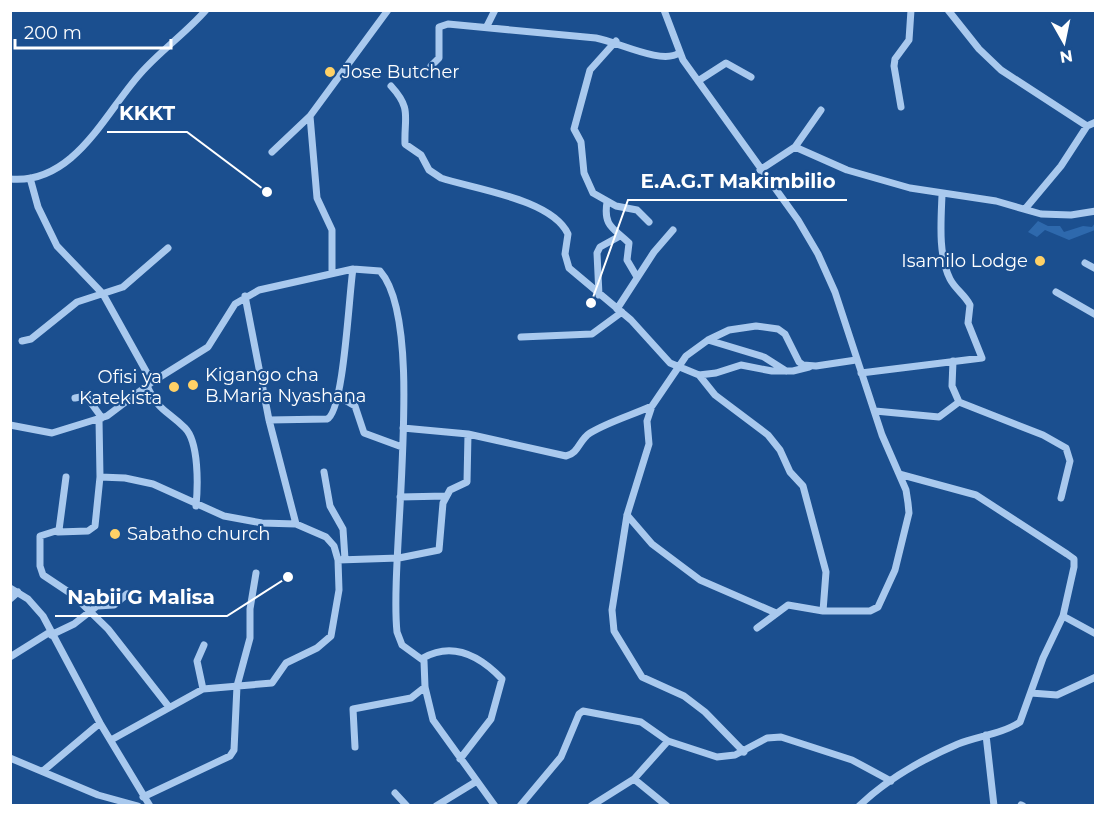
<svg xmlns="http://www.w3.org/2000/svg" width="1106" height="816" font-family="Montserrat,sans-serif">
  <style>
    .green { fill: #2e69ad }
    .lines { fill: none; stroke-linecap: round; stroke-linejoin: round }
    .minor { stroke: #a9c9ee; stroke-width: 7 }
    .poi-dot { fill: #ffd166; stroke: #1b4f8f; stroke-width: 2 }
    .labels { text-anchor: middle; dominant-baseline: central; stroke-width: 4.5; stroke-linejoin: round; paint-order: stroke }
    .poi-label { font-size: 18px; fill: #fff; stroke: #1b4f8f; text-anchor: start }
    .leader { fill: none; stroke: #fff; stroke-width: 2 }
    .callout-dot { fill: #fff; stroke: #1b4f8f; stroke-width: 2 }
    .callout-label { font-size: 20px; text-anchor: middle; font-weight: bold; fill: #fff; stroke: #1b4f8f; stroke-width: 4.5; stroke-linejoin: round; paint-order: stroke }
  </style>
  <rect width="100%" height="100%" fill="#1b4f8f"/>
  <path class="green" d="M1038,221l10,5h12l4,6 19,-6 9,1 3,-4v7l-26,10 -24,-10 -8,7 -9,-5z"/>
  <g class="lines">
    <path class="minor" d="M664,10l19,50 115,160 20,34 17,38 47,143 24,55 2,13 1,10 -14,57 -17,37 -8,4h-47l-35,-6 -31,23
      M948,10l31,39 22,21 86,56
      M487,26l8,-16
      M616,41l-26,29 -16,59 7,13 3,31 9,20 23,13 21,4 12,12
      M431,66l8,-8v-31l9,-3 148,14c22,4 66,27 83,15
      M698,81l28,-18 25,14
      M391,86c21,23 13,30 14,58l16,11 8,15 12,8c33,11 111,21 127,56l-3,20 4,14 62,52 39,43 29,12 17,-2 25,-8 31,6h21l16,-4
      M901,107l-7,-41 1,-7 14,-19 2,-30
      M795,147l52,23 63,18 86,13 45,13 30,1 25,-4
      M272,152l38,-36
      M760,170l35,-23 26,-37
      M30,178l8,29 19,39 46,48 49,88
      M10,179c64,6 95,-66 130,-105 20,-23 46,-41 66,-64
      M607,202c-4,25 7,26 22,41l-2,17 10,17
      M1025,209l36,-43 26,-40 9,-4
      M1085,263l11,6
      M332,273v-43l-15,-32 -7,-82 78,-106
      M1056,292l40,23
      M599,295l-2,-42 3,-6 20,-11
      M245,296l24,124 27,104
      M617,309l37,-57 19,-22
      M521,337l71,-3 30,-22
      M708,340l56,17 22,14
      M22,341l9,-2 46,-37 46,-15 45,-39
      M953,361l-1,25 7,16 84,33 23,13 4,13 -9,37
      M861,373l121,-15 -14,-35 2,-18c-5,-10 -15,-16 -20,-26 -12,-24 -9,-58 -8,-84
      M699,375l16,20 53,40 12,15 10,22 13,14 23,86 -3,39
      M147,386c12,26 20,24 38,42 14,14 13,58 11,78
      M338,396l17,10 9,27 38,14
      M75,398l11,-2 16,22
      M875,411l64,6 20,-15
      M99,419l1,58 25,1 28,6 71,32 38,7 34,1 30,13 8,9 4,14 1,30 -8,46 -14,12 -31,15 -14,20 -69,6 -92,51
      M269,420l58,-1c17,-7 22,-127 26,-150
      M10,425l42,8 55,-17 45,-34 56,-35 27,-43 24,-14 94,-21 27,2c47,53 9,284 17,361l5,13 22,16 1,26 8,33 62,86
      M403,428l65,6 98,22c13,-3 13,-16 24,-23 18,-11 42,-18 62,-27
      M324,472l6,34 13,23 2,30
      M66,477l-7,53 -19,6v30l3,9 30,20 35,34 61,78
      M400,497l46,-1
      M627,515l25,29 48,36 76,33
      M58,532l30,-1 7,-5 5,-49
      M338,560l61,-2 40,-8 4,-47 7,-13 17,-8 1,-48
      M10,588l18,11 15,17 57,107 50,83
      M10,599l8,-7
      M1063,616l33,18
      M51,635l23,-11 23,-18 17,-1 13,-11
      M10,657l40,-25
      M423,658c30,-17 57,-2 79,21l-11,40 -31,40
      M203,689l-6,-28 7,-16
      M1031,693l26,2 39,-18
      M986,735l8,71
      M355,747l-2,-38 58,-11 14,-11
      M744,752l-39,-40 -21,-16 -42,-19 -28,-46 -2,-21 15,-95 22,-71 -2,-23 5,-15 34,-50 22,-16 21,-10 27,-4 22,3 7,5 14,28 4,3 13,1 40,-6
      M10,758l88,37 40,11
      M43,771l57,-48
      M634,779l34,-38
      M395,793l12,13
      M143,797l87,-41 4,-6 3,-64 13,-48v-29l6,-36
      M1021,805l2,1
      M436,806l41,-25
      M520,806l41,-49 18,-43 4,-3 58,11 27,19 49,16 18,-2 32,-17 14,-1 71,23 39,21
      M591,806l43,-27 33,27
      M859,806c27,-26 64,-47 99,-62 20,-8 44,-10 62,-22l23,-64 20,-42 11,-49v-8l-7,-5 -91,-59 -77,-21"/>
  </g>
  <g class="poi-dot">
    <circle cx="330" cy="72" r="6"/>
    <circle cx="1040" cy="261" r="6"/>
    <circle cx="193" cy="385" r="6"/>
    <circle cx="174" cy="387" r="6"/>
    <circle cx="115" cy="534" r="6"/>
  </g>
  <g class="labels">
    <g class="poi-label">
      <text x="342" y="72">Jose Butcher</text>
      <text x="1028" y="261" text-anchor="end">Isamilo Lodge</text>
      <text x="205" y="375">Kigango cha<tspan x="205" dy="21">B.Maria Nyashana</tspan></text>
      <text x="162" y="377" text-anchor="end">Ofisi ya<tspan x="162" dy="21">Katekista</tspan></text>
      <text x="127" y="534">Sabatho church</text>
    </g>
  </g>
  <path class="leader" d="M267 192L187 132H107M591 303L628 200H847M288 577L227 616H55"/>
  <g class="callout-dot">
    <circle cx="267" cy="192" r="6"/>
    <circle cx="591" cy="303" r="6"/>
    <circle cx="288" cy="577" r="6"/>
  </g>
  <g class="callout-label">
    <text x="147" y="120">KKKT</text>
    <text x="738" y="188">E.A.G.T Makimbilio</text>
    <text x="141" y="604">Nabii G Malisa</text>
  </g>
  <rect width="1106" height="816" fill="none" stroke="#ffffff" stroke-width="24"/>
  <g transform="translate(1064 42) rotate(171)" stroke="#1b4f8f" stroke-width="4.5" paint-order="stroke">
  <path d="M0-4.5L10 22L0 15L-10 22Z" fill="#ffffff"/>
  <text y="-9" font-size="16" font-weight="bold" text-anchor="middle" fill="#ffffff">N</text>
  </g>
  <path d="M15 39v9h156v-9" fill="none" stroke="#ffffff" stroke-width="3"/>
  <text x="24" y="39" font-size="18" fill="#ffffff" stroke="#1b4f8f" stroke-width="4.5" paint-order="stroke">200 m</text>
</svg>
